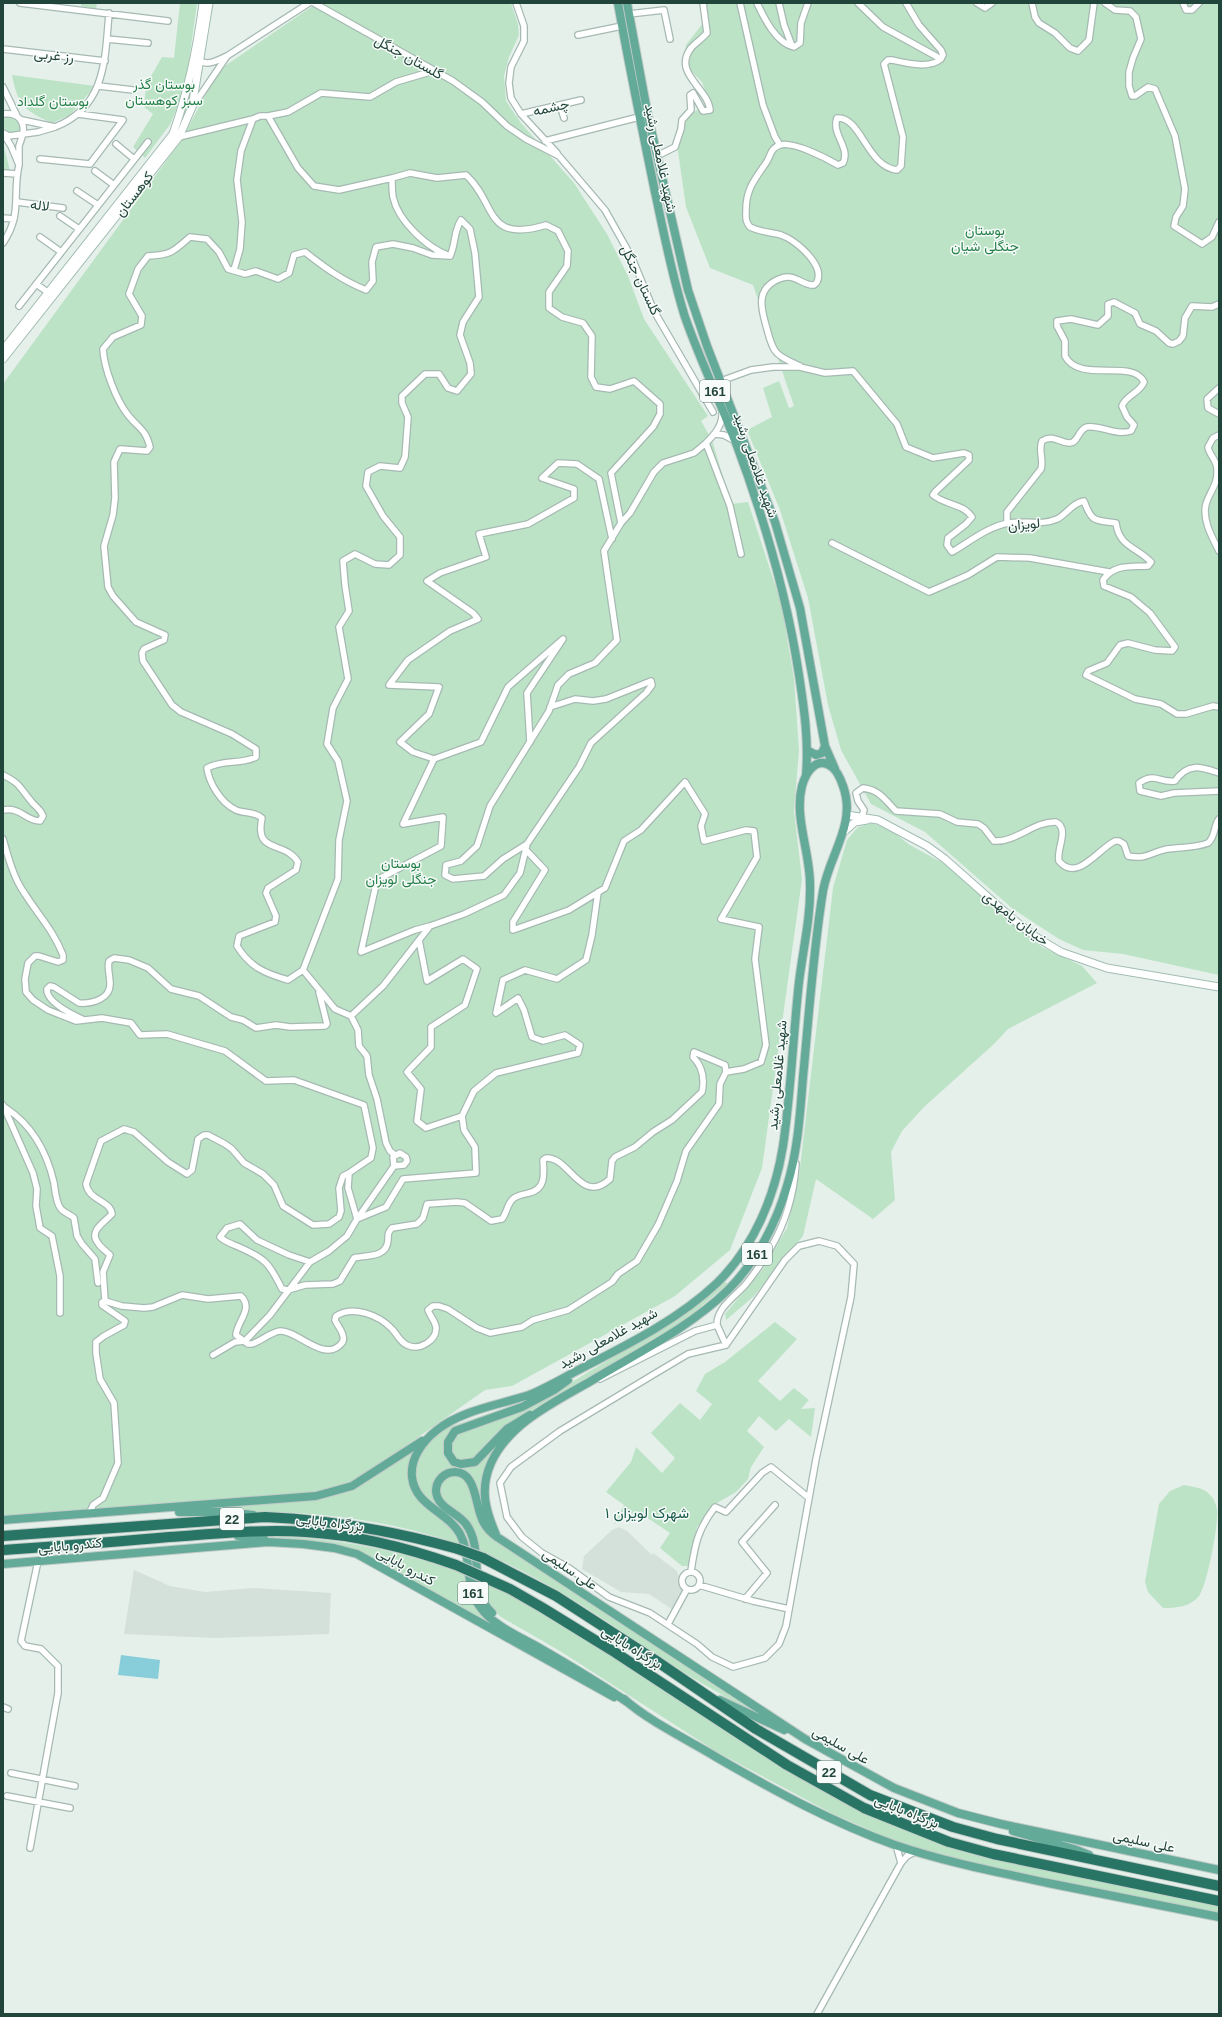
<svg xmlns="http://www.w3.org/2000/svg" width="1222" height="2017" font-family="Helvetica,Vazirmatn,sans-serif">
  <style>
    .built { fill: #d3e1da }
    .green { fill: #bce3c6 }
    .water { fill: #87ceda }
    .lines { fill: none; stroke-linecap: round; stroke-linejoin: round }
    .street-casing { stroke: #a6b9b3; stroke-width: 8 }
    .secondary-casing { stroke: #a2bdb3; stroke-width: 9 }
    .primary-casing { stroke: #c1cbc8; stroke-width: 10 }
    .highway-casing { stroke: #c1cbc8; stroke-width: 12 }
    .street { stroke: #fff; stroke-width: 5.5 }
    .secondary { stroke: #fff; stroke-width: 7 }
    .primary { stroke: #64aa98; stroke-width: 8 }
    .highway { stroke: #297565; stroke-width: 10 }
    .highway-bridge-casing { stroke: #c1cbc8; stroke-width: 12; stroke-linecap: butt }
    .highway-bridge { stroke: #297565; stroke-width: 10 }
    .labels { text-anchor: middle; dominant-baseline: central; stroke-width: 3; stroke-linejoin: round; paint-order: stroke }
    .shield { fill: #f7fbf9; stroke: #617c74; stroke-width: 1 }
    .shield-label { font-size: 13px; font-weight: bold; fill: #21453b }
    .street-label { font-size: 14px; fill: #21453b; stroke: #f7fbf9 }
    .park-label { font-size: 14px; fill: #268149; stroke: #f7fbf9 }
    .neighbourhood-label { font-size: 15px; fill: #1a5a4a; stroke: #f7fbf9 }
  </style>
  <rect width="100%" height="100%" fill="#e5f0eb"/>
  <path class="built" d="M619,1527l8,4 25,24 1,-2 24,18 5,17v9l-9,13 -24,-16 -28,-2 -39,-23 2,-13 28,-26z
    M134,1570l36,16 35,6 48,-4 78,5 -2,41 -114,4 -91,-4z"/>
  <path class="green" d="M81,3h16l-1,6 -15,-3z
    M180,3h17l-11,80 -15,40 -26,35 -12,-11 20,-33 -9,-7 2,-22 16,-28 12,1z
    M317,3h194l7,21 1,11 -10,22 -5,19 2,25 15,22 53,60 33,51 21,42 16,43 64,97 -7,5 11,19 19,64 17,-2 33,101 13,76 5,71 -5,61 8,68 -40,289 -32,82 -55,46 -163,90 -27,4 -129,91 -40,12 -313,24v-1133l177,-242 39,-72z
    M702,3h517v972l-96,-21 -40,-4 -24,-11 -46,-30 -88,-77 -54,-28 -30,-54 -13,-45 -20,-107 -28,-88 -33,-80 25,-13 -9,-29 16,-7 10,27 5,-2 -41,-121 -43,-17 -24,-61 -9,-63 7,-25 25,-17 -7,-20 -18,-18 2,-19 17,-22z
    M12,75l83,11 -25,29 -18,8c-28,-13 -34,-17 -40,-48z
    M4,116c9,2 17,4 17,14 -5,4 -9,3 -15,1l-3,-6z
    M3,147h1l6,24 -7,-1z
    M872,823l18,7 20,15 38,21 94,81 40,19 15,17 -89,46 -14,15 -70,63 -22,24 -11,21 4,48 -22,19 -57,-40 -13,57 -50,61 -27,23 -1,-6 37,-44 25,-42 12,-52 34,-288 14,-48 11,-13z
    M724,1281l4,3 -47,39 -171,100 -32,35 -15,4 -10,-5 -4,-13 5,-9 81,-31 147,-88 20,-14z
    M775,1322l22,17 -39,42 22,20 14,-13 15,12 -8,9 14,-1 -4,29 -22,-18 -13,12 -17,-15 -12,15 17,16 -13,20 -3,12 -12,13 -19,11 -20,24 -7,39h-8l-22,-18 10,-15 -33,-22 -23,13 10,-19 -18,-13 25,-30 5,-15 26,26 13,-15 -24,-25 29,-30 20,17 12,-16 -16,-13 9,-17 20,-12z
    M530,1399h3l-69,26 -19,23 19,19 39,-29 -22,53 2,18 4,14 -12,-39 -20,-15 -22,21c16,18 33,35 39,59l-6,-2 -25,-35 -23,-23 -4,-18 8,-23 15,-13 12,-8z
    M416,1447l-1,48 5,8 32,25 9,17c-51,-19 -108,-28 -163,-32 -36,-2 -71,-1 -107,-6l74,-5 97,-18 21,-13z
    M453,1474l13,5 17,47 298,201c-32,-17 -63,-34 -93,-52 -69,-44 -135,-95 -212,-125l-3,-18 -34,-34 1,-16z
    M1184,1485c8,2 19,2 25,9 6,5 9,14 8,22 0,16 -10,68 -18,80 -9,11 -23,12 -36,12l-15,-16 -3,-10 14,-78 11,-13z
    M257,1536c74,0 140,14 209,38l23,50 -91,-50 -81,-31z
    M479,1579l13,5 91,53 223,145 69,36 63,24 281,63v8l-217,-44 -78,-18 -18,-5 -73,-32 -116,-62 -157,-101 -59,-34 -13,-11z"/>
  <path class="water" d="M121,1655l39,5 -2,19 -40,-4z"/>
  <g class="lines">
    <g class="street-casing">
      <path id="street" d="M20,3l148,18
        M314,3l139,78 29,21 25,24 19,13 33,17 46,54 27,48 22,53 59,101
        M516,3l8,23v15l-13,26 -2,16 2,15 10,16 36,39
        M740,3l23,102 12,32 5,8
        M757,3c7,15 19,40 37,44l6,-4 1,-20 7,-20
        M779,3l5,22 8,21
        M858,3l25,24 58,32
        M977,3l8,5 7,-5
        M1032,3l3,14 4,6 16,10 15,15 8,3 11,-11 5,-37
        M1105,3l10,7 15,1 6,6 5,22 -8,19 -4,14v14l3,10h3l13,-9 7,2 20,47 10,53 -2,17 -7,11 -2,9 28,18 10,-7 7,-15
        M1183,3l3,7h6l7,-7
        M629,14l35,-4 6,29
        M578,35l44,-9
        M107,39l41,4
        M3,49l102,12
        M200,61c9,5 18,-1 27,-5
        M99,86l34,4
        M3,87l14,29
        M560,105l4,13
        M193,106l34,-50 82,-53
        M3,114c14,-2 22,6 20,20l-14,2 -6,-3
        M521,114l60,-14
        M268,116l20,-4 33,-19 49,4 26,-15 37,-11
        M253,119l7,-3h8l30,52 16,18 25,4 53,-12c0,6 0,13 1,19 5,24 34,51 57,59 6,-12 3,-23 11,-36l9,9 5,24 4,44 -16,25 -3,13 10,28 1,11 -14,17 -9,-3 -9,-14h-14l-23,22v7l6,14 -3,40 -5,11 -20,-2 -12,6 -2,14 17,30 17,21v18l-11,10 -14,-1 -20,-10 -12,7 2,24 4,26 -10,16 9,52 -15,29 -6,36 11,17 9,40 -8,39 -1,39 -35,91 -15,10c-24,-7 -38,-13 -51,-34l2,-10 36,-14 1,-6 -10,-23 2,-5 28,-18 2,-8c-13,-22 -44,-7 -36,-44 -8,-7 -17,-4 -26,-8 -15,-7 -27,-27 -29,-42 17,-9 33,-3 49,-11v-8l-24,-15 -51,-22 -9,-7 -29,-44 -1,-8 2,-4 20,-9 1,-5 -29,-13 -23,-26 -5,-9 -4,-41 9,-31 2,-17 -1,-36 6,-13 27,2 3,-4c-5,-19 -11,-18 -22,-32 -12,-15 -24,-47 -25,-66l10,-12 28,-12 1,-9 -13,-22 9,-25 10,-13c23,-1 25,-4 42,-19l17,2 12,13 9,17 17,5 11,-3 22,8 11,-6 5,-18 11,-3c19,15 38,29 61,38l7,-9 -1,-19 4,-15 17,-3 20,4 19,7 18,1
        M55,127c51,-20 50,-68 54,-114
        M3,133l8,13 8,19v-19l4,-12 15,-2 17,-5 -33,-7
        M179,137l74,-18 -12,32 -4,29 5,42 -2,27 -6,21
        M545,141l94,-24
        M116,144l18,15
        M657,156l18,-9 6,-18 1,-9 9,-10 -1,-15 3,-2 10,18 7,-1c-2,-22 -38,-37 -19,-62 4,-5 11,-9 16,-15l-4,-30
        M40,159l50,5 33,-44 -45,-6
        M95,171l19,14
        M3,173l14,1
        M392,178l18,-5 27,5 29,-3c31,28 18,69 80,50l12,6 10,20 -1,15 -18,26v16l13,9 21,6 9,13 -1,41 5,10 14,2 24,-8 26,23v10l-7,13 -42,46 10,50 -17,28 13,89 -22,23 -26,11 -11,11 -9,26 -59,95 -13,40 -16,15 -15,4 -1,10 8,4 31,-3 19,-17 24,-15
        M77,191l21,14
        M17,202l46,6
        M60,216l19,13
        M3,218l11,1
        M40,237l21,15
        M3,243c20,-30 9,-48 16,-78
        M36,284l13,9
        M19,306l129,-164
        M800,366c-8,-4 -18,-7 -24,-14 -5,-6 -7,-16 -9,-23 -6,-20 -12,-40 12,-50 16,-7 23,7 35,6 5,-3 5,-8 4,-14 -4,-14 -23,-31 -37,-36 -11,-3 -21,-3 -31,-8 -5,-6 -4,-10 -4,-17 0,-21 9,-31 20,-47 5,-7 4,-15 14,-18 13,-4 46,13 58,20l5,-2c8,-15 -12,-29 -6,-45 24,-2 30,49 60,52l4,-4 2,-29 -19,-73 4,-4h4c13,3 44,11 51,-5l-2,-5 -22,-25 -13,-22
        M721,381l30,-11 22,-3h27l25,6 28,-2 44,53 9,23 27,11 31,-5 5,2v5l-33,31 -3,4c12,10 31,9 39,22l-6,7 -18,14 -1,7 5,7c17,-10 37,-26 57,-29 16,-3 32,3 48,-4 10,-5 15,-16 27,-18 8,22 11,19 32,22 3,24 21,24 35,39l-3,4c-18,1 -34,-2 -45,14l1,6 27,11 19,16 25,34 -3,4 -17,-1 -27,-7 -8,2 -13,18 -19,8 -2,4 49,24 26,5 16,10h9l27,-8 6,1
        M1219,388l-12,11 1,9 11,6
        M715,434l9,1 11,6
        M1219,435l-6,3 -5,9c1,8 9,13 9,22 1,17 -7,21 -11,35 -4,16 6,33 13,47
        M706,443c8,-8 17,-18 16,-30
        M621,523l9,-10 24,-41 9,-9 31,-10 12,-10 24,63 11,48
        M1007,523v-11l34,-43c3,-10 -3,-18 1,-28 11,-7 16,1 27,2 9,1 9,-14 18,-16 14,-2 28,9 44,4l3,-6 -7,-8 -5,-11c4,-11 18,-13 22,-24 -11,-24 -65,2 -79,-26v-15l-8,-15v-5l14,-2 27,6 10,-9v-12l6,-2 21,11 5,11 16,7 13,12 4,1 6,-3 4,-5 2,-18 7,-12 20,1 7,-3
        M832,543l97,49 39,-17 29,-18 33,1 79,14
        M434,759l-21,-7 -13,-10 29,-28 10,-27 -50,-2 19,-25 42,-29 28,-12 -5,-6 -46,-32 13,-8 46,-16 -7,-23 49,-10 46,-26v-9l-32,-11 16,-15 19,1 22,15 13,60
        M1219,773c-18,-6 -31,-11 -44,8 -17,2 -19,-9 -36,2l1,8 21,5 13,-3 45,-2
        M3,775c18,9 16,12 28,26 4,6 9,7 12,15l-3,5c-15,0 -18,-14 -37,-11
        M862,816l2,-6 -6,-9 -2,-8 7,-5c17,2 22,12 33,23l44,3 17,8 21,2 6,4 10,13c21,2 40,-20 62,-19 14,7 0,27 3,39 18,22 39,-12 56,-20h4l5,3 4,12c19,4 23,-4 39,-7 14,-2 28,-1 41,-6 8,-7 5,-16 11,-24
        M3,839c5,18 11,40 22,55 14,22 28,36 38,61v5l-5,2 -19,-6h-4l-7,7 -3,16 1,13 7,8 15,10 28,11 26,-3 29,5 9,12 27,-1 58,17 41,30 28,-1 70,25 9,43 -2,10 -22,15 -1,15 9,31 -10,17 -18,15 -19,11 -40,53 -25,26 -10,1 -22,13
        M526,850l19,20 -32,52v8l56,-20 36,-22 19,-47 17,-11 44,-48 20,32 -4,12 3,15 42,-11 8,1 3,26 -36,62 38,8 -4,32 11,86 -5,17 -17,7 -18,3
        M430,926l-15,4 -54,22 16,-72 64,-34 2,-29 -40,7 31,-65 47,-17 27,-55 55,-48 -36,54 3,49
        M419,940l8,41 36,-22 14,10 -12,36 -34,22v20l-24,25 14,17 -4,32 9,7 36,-12
        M303,970l32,39 16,7 32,-30 47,-60 34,-12 40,-19 16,-22 7,-29 52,-77 12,-24 55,-50 6,-8 -1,-4 -45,18 -13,2 -18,-2 -25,8
        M351,1016l7,14 1,16 8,10 2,19 8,24 9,44 4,8 5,4
        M84,1020c-11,-5 -38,-18 -37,-31l3,-3 4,1 25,16c13,1 32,-4 31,-20 0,-8 -3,-15 -1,-22l5,-3 15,2 19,8 23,21 28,7 32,21 12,3 13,8 20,-3 14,2 35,-1 2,-2 -8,-32
        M3,1105l30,68 4,16 -1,17 4,22 12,8 8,40v37
        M6,1108c27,18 41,44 48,75 1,8 2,20 7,26 3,4 9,5 13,9l3,18 5,8 13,15 3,24
        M357,1219l29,-12 17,-28 73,-6 -1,-26 -11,-17 -2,-14 12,-25 22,-18 82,-20 2,-8 -15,-10 -22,6 -11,-4 -8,-27 -6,-12 -22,15 7,-33 22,-10 32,9 29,-19 6,-25 6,-43
        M357,1219l37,-53 10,-1 3,-4 -1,-4 -6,-4 -7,4 1,9
        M819,1241l18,5 17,18 -3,33 -35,162 -30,167 -7,18 -14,14 -32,9 -21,-10 -15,-13 -47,-31 -41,-16 -40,-29 -27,-15 -20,-16 -15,-20 -7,-34 11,-16 49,-36 96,-58 32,-19 38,-9 59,-85 14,-14z
        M105,1301l-2,-29 7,-17c-4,-4 -9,-7 -12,-12 -10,-12 7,-21 14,-29 -2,-14 -23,-13 -26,-30l15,-43 23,-12 10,3 34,30 19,12 5,-4 6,-31 6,-4h4l17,9 7,5 12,14 19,11 11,11 9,21 30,19 16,-1 10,-7 2,-6 -2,-23 4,-12 6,-3
        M717,1325c-1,-17 19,-29 29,-41 9,-11 17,-23 24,-35 15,-25 24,-56 26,-85
        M717,1325l9,20
        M600,1379l95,-48 22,-6
        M89,1514l4,-9 10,-7 15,-35 -4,-60 -14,-24 -4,-26v-11l8,-6 20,-11 1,-4 -23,-16v-3l3,-1 17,5 22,2 9,-1 29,-12 26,4 33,-3c13,13 -4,25 -5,39l12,9h4c9,-3 19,-12 28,-13 17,-1 44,32 61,13 2,-2 3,-5 2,-8 -1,-6 -6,-11 -8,-16l1,-4c17,-11 43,-1 56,13 5,5 8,13 15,16 12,6 30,-4 29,-18 -1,-6 -6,-11 -8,-17l5,-4h6l9,3 29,19 13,5 32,-6 11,-7 35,-10 44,-28 6,-8 19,-13 21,-36 19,-44 9,-30 33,-47 1,-20 6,-12 -1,-7 -31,-13 -1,5c10,10 12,21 9,35l-30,28 -19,12 -18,15 -20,10 -3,4 -2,18c-29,27 -41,-23 -64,-21l-3,2c1,14 3,29 -14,33 -4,1 -11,2 -15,5 -7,5 -7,15 -12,21l-11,2 -26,-18 -8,-1 -30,2 -4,14 -6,6 -25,4c-4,4 -4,6 -4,12 -1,18 -21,15 -34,18l-14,23 -7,3 -28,1 -17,5 -6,-1c-13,-26 -16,-30 -43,-42 -7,-3 -14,-5 -19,-10l7,-9 13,-4 17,16 32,15 21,7
        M691,1571c4,-27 7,-42 24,-64l11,5 36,-39 9,-6 38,31
        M682 1581a9 9 0 1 1 18 0a9 9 0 1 1-18 0Z
        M699,1585l54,16 36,8
        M745,1599l22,-26 -25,-31 33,-37
        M668,1624l19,-35
        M3,1707l5,2
        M11,1773l64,13
        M7,1796l63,12
        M896,1845l5,18
        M30,1848l28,-155v-27l-17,-17 -16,-3 -4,-5 17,-80
        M817,2014l84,-151 6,-7 9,-5"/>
    </g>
    <g class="secondary-casing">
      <path id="secondary" d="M3,350l170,-216c16,-45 24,-84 30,-131
        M3,359l176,-222 13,-30 17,-104
        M847,815l31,5 49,26 18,13 69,61 22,17 25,15 46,16 112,19
        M845,831l10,-9 12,-2"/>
    </g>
    <g class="primary-casing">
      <path id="primary" d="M618,3c11,63 24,126 37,189 9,42 17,84 30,125 15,43 35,84 51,126 28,75 51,153 63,232 5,33 10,66 7,100
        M627,3l21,113 40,174 19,56 68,176 25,86 25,138 10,23
        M807,750l9,5 6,-2 3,-7
        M530,1415l-23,14 -32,33 -14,2 -7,-2 -6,-9v-11l7,-11 67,-24 32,-17 14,-10
        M179,1512h48l26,3
        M3,1520l313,-24 36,-10 70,-45
        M238,1536l26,3
        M497,1537c-11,-25 -18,-47 -6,-74 18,-40 64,-61 100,-82 46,-28 98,-53 137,-91 28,-28 48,-66 59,-104 11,-36 13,-72 16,-109 6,-62 10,-125 20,-186 6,-36 34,-67 20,-105 -2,-6 -6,-15 -11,-19 -15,-12 -26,5 -30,19 -8,31 8,66 8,98 1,33 -7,65 -11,98 -6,55 -8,110 -16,164 -8,50 -29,101 -66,137 -37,35 -84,59 -129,82 -20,10 -39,22 -59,30 -30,10 -67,15 -92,35 -14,11 -27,28 -25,47 3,29 35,34 48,57 12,22 4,51 20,73 14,20 43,31 63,43 29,17 57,33 84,52
        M3,1564l265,-22 35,2 31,4 23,6 257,143
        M492,1613c-25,-23 -7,-64 -26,-89 -9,-12 -29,-16 -30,-33 0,-11 9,-19 19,-19 21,0 20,32 27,47 3,8 8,13 15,18l308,202 89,49 64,25 43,11 218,46
        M624,1699c23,21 64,41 92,58 57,33 117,66 179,88 50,17 102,27 153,38 57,11 114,23 171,34
        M720,1700l64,30
        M1013,1831l61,18 15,6"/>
    </g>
    <g class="highway-casing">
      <path id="highway" d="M3,1536l262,-19c66,3 129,14 193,32
        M3,1550c55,-4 111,-8 166,-13 46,-3 91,-8 137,-5 51,3 102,16 150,33
        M483,1558l73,38 99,64 101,69 114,66 83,32 44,12 222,47
        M483,1577l27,12 33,19 73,45 171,112 77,43 85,34 44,12 226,47"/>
    </g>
    <use href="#street" class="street"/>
    <use href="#secondary" class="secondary"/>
    <use href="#primary" class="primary"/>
    <use href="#highway" class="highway"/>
    <g class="highway-bridge-casing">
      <path id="highway-bridge" d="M458,1549l25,9
        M456,1565l27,12"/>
    </g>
    <use href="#highway-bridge" class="highway-bridge"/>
  </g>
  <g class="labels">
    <g class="shield">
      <rect x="700" y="380" width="30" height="22" rx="3"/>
      <rect x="742" y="1243" width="30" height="22" rx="3"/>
      <rect x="220" y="1508" width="24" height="22" rx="3"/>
      <rect x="458" y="1582" width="30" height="22" rx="3"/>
      <rect x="817" y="1761" width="24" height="22" rx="3"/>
    </g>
    <g class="shield-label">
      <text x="715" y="391">161</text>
      <text x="757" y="1254">161</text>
      <text x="232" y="1519">22</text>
      <text x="473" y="1593">161</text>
      <text x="829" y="1772">22</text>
    </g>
    <g class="street-label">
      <text transform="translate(54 55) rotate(6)">رز غربی</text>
      <text transform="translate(409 57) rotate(29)">گلستان جنگل</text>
      <text transform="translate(551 107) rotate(-13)">چشمه</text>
      <text transform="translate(661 158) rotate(78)">شهید غلامعلی رشید</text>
      <text transform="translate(134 194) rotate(-52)">کوهستان</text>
      <text transform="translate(40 205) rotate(7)">لاله</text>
      <text transform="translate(641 280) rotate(65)">گلستان جنگل</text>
      <text transform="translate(756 465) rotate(71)">شهید غلامعلی رشید</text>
      <text transform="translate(1024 524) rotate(-5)">لویزان</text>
      <text transform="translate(1016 918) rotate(38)">خیابان یامهدی</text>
      <text transform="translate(777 1075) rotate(-85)">شهید غلامعلی رشید</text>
      <text transform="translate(608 1338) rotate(-29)">شهید غلامعلی رشید</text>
      <text transform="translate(330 1522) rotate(7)">بزرگراه بابایی</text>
      <text transform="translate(70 1545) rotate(-5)">کندرو بابایی</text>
      <text transform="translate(406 1566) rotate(29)">کندرو بابایی</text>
      <text transform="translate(570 1569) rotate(34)">علی سلیمی</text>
      <text transform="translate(632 1647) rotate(32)">بزرگراه بابایی</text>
      <text transform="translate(841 1745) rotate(29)">علی سلیمی</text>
      <text transform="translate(907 1811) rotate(22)">بزرگراه بابایی</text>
      <text transform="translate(1144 1841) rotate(12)">علی سلیمی</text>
    </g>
    <g class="park-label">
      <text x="164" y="84">بوستان گذر<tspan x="164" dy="16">سبز کوهستان</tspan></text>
      <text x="53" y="101">بوستان گلداد</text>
      <text x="985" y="230">بوستان<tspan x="985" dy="16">جنگلی شیان</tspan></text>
      <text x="401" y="863">بوستان<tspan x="401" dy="16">جنگلی لویزان</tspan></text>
    </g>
    <g class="neighbourhood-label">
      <text x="647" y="1512">شهرک لویزان ۱</text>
    </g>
  </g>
  <rect width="1222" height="2017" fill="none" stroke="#21453b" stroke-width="8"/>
</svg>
